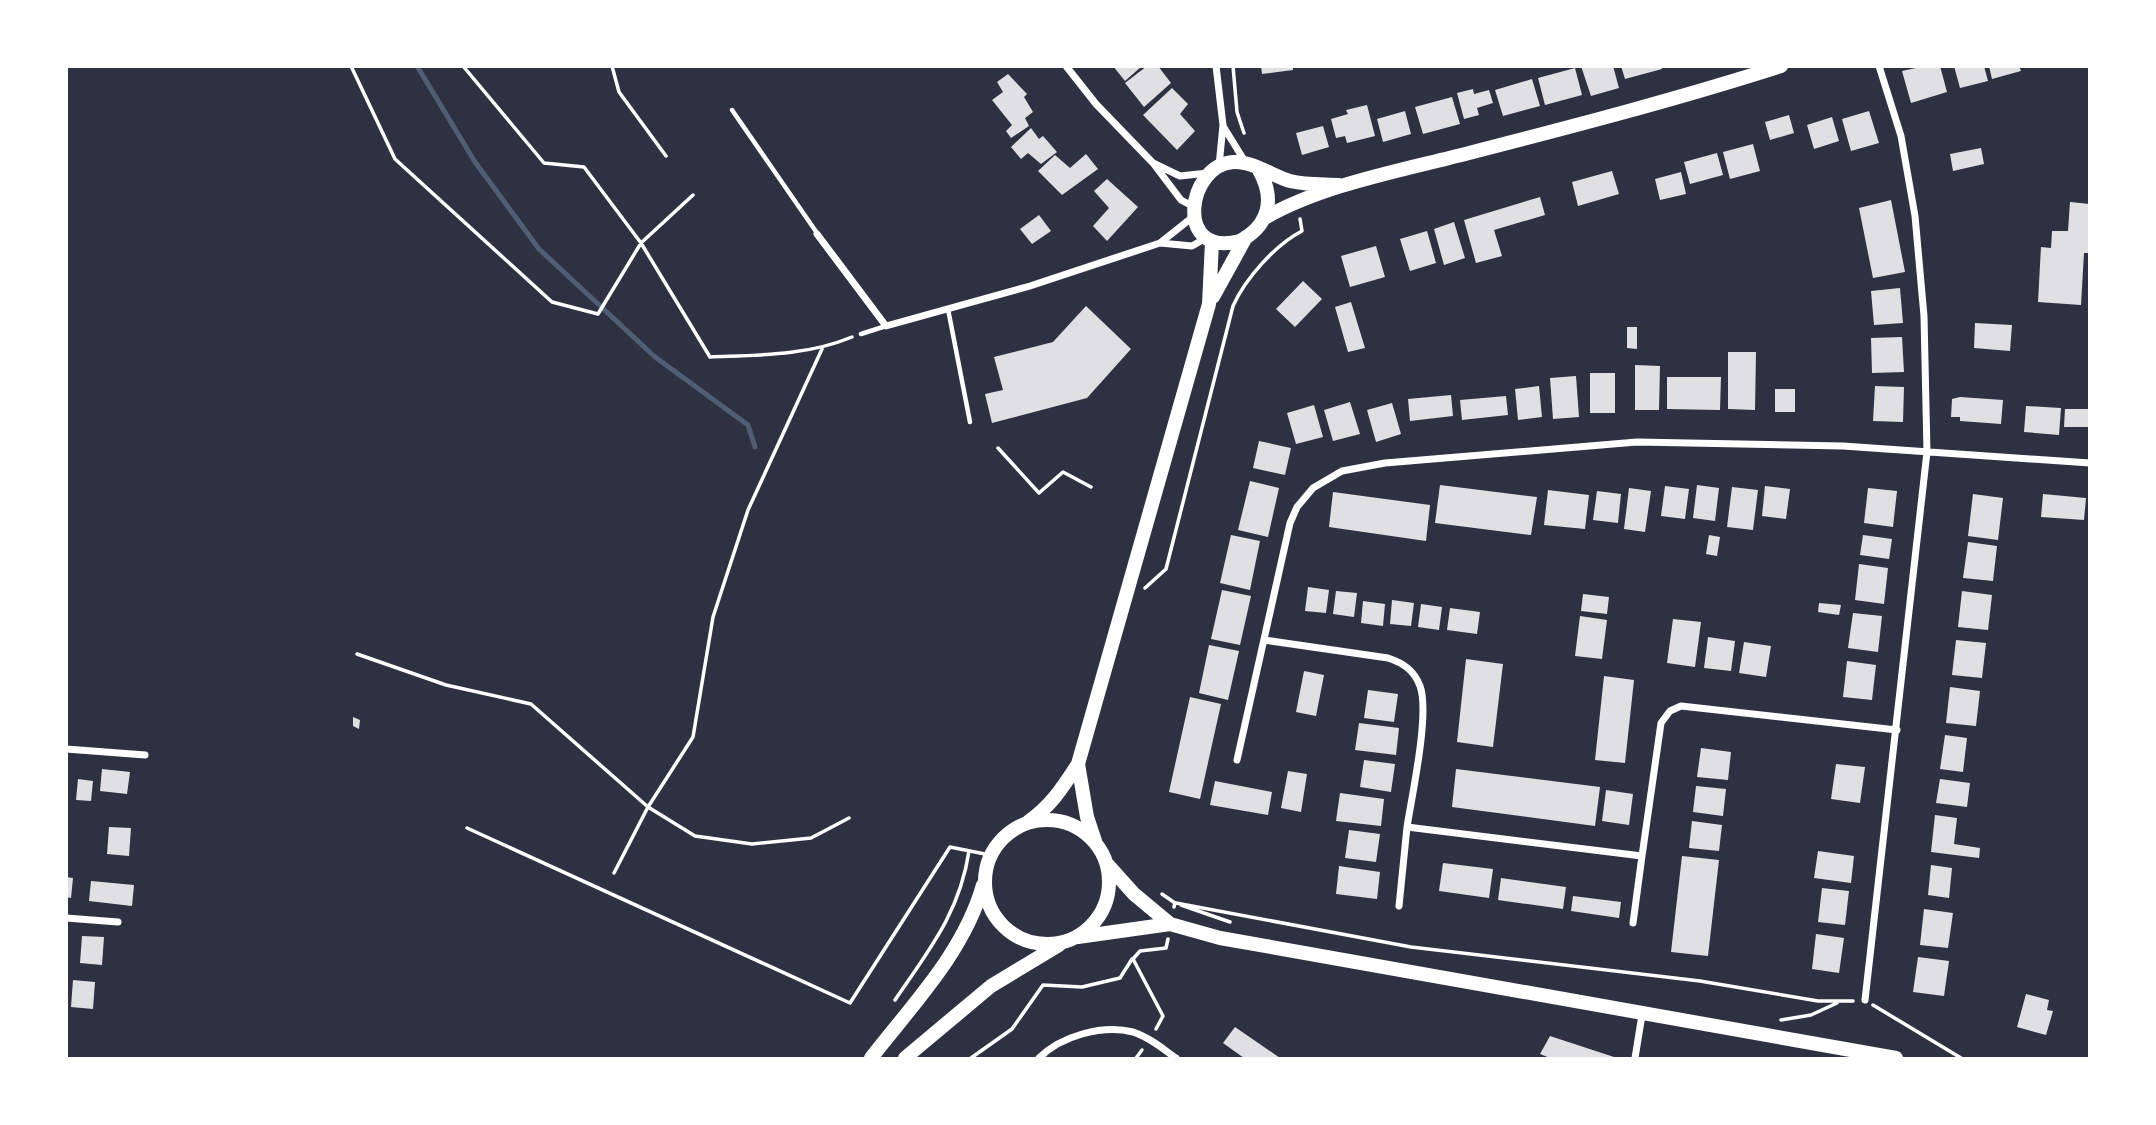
<svg xmlns="http://www.w3.org/2000/svg" width="2156" height="1125" font-family="Figtree,sans-serif">
  <style>
    .lines { fill: none; stroke-linecap: round; stroke-linejoin: round }
    .stream { stroke: #4f5d75; stroke-width: 5 }
    .building { fill: #e0e0e3 }
    .path { stroke: #fff; stroke-width: 3.5 }
    .service { stroke: #fff; stroke-width: 4.5 }
    .minor { stroke: #fff; stroke-width: 7 }
    .primary { stroke: #fff; stroke-width: 14 }
  </style>
  <rect width="100%" height="100%" fill="#2d3142"/>
  <g class="lines">
    <path class="stream" d="M417,66l58,96 64,87 116,108 93,68 7,22"/>
  </g>
  <path class="building" d="M1113,66h29l-17,15z
    M1147,66h11l13,17 -27,24 -19,-24z
    M1261,66h32v4l-31,4z
    M1581,66h32l6,22 -28,8z
    M1621,66h40l1,3 -37,10z
    M1925,66h15l7,26 -36,11 -9,-32z
    M1954,66h30l4,15 -28,7z
    M1989,66h30l2,5 -29,8z
    M1575,68l7,27 -37,10 -7,-27z
    M1008,74l19,20 -3,3 9,15 -8,6 4,8 -18,12 -5,-7 6,-6 -20,-25 11,-8 -6,-10z
    M1532,79l8,27 -37,10 -8,-26z
    M1172,88l16,16 -8,10 15,17 -18,19 -34,-35z
    M1473,89l1,5 15,-4 4,13 -16,5 2,7 -15,4 -7,-26z
    M1452,97l8,27 -37,10 -8,-27z
    M1367,105l8,31 -28,7 -2,-7 -9,2 -5,-19 17,-5 -2,-4z
    M1405,111l6,23 -28,8 -6,-23z
    M1869,111l10,32 -28,8 -9,-32z
    M1789,115l5,18 -24,7 -5,-18z
    M1832,117l7,24 -25,8 -7,-24z
    M1323,126l6,21 -27,8 -6,-22z
    M1031,128l8,11 4,-3 14,16 -16,12 -13,-11 -7,6 -10,-12z
    M1753,144l7,27 -30,8 -7,-27z
    M1981,148l3,16 -31,7 -3,-17z
    M1717,153l6,22 -33,9 -6,-22z
    M1086,154l12,15 -36,26 -24,-24 17,-16 15,13z
    M1612,171l7,23 -41,12 -6,-24z
    M1681,172l5,22 -26,6 -5,-21z
    M1107,179l31,28 -31,34 -14,-15 16,-18 -15,-17z
    M1540,197l5,18 -51,15 8,26 -26,7 -12,-43z
    M1891,200l14,72 -32,6 -14,-70z
    M2070,202l20,2v49h-6l-3,52 -43,-3 3,-55 10,1 1,-17h16z
    M1039,215l12,16 -19,13 -12,-15z
    M1454,222l11,36 -21,7 -10,-36z
    M1427,231l9,32 -26,8 -10,-32z
    M1376,246l9,31 -35,10 -9,-31z
    M1303,281l19,18 -27,28 -19,-18z
    M1900,288l3,35 -29,2 -3,-34z
    M1351,302l14,46 -17,4 -13,-45z
    M1086,306l45,43 -44,49 -95,25 -7,-29 18,-4 -9,-33 59,-15z
    M1975,323l37,2 -2,26 -36,-3z
    M1627,327h10v22l-10,-1z
    M1902,337l2,35 -32,1 -1,-35z
    M1728,352h28l-1,58 -27,-1z
    M1635,365l25,1 -1,44h-24z
    M1590,373h25v40h-25z
    M1576,376l3,41 -26,2 -3,-41z
    M1667,377h54l-1,33 -53,-1z
    M1539,386l3,31 -24,3 -3,-31z
    M1875,386l29,1 -1,35 -30,-1z
    M1775,389h20v23h-20z
    M1451,395l2,21 -43,5 -2,-22z
    M1506,396l2,19 -46,5 -2,-20z
    M1960,397l43,3 -2,24 -41,-3v-4h-9l1,-18z
    M1350,402l10,32 -27,7 -9,-31z
    M1392,403l9,31 -25,8 -9,-32z
    M1314,405l9,32 -27,7 -9,-31z
    M2026,406l35,2 -2,27 -35,-3z
    M2065,409h25v18h-26z
    M1259,441l32,7 -6,27 -32,-7z
    M1250,481l29,7 -11,49 -30,-7z
    M1440,485l97,12 -6,38 -96,-12z
    M1697,485l22,3 -4,33 -22,-3z
    M1665,486l24,3 -4,30 -24,-3z
    M1765,486l25,3 -4,30 -24,-3z
    M1732,487l26,3 -5,40 -26,-3z
    M1629,488l22,3 -6,41 -21,-3z
    M1868,488l29,3 -4,36 -29,-4z
    M1548,490l41,5 -4,34 -41,-4z
    M1597,491l24,3 -3,29 -25,-3z
    M1333,492l97,13 -4,36 -97,-14z
    M1973,494l30,4 -5,42 -30,-4z
    M2043,494l43,4 -2,22 -43,-3z
    M1231,535l29,6 -10,49 -30,-7z
    M1709,535l11,2 -3,19 -11,-2z
    M1863,535l29,4 -3,20 -29,-4z
    M1968,542l29,4 -4,35 -30,-3z
    M1859,564l29,4 -4,36 -29,-4z
    M1308,587l21,3 -3,23 -21,-2z
    M1222,590l29,6 -11,49 -29,-6z
    M1336,591l21,2 -3,24 -21,-3z
    M1962,591l30,4 -4,35 -30,-3z
    M1583,594l26,3 -2,17 -26,-3z
    M1392,600l22,3 -3,23 -21,-2z
    M1363,601l22,3 -2,22 -22,-3z
    M1819,603l22,2 -2,10 -21,-3z
    M1421,604l21,3 -3,23 -21,-3z
    M1450,608l30,4 -3,22 -30,-4z
    M1853,613l29,3 -4,36 -30,-4z
    M1580,616l27,4 -5,39 -27,-3z
    M1673,619l28,3 -6,45 -28,-4z
    M1708,637l27,4 -4,30 -27,-3z
    M1956,640l30,3 -4,35 -30,-3z
    M1744,642l27,4 -5,31 -27,-4z
    M1209,645l30,6 -11,49 -29,-7z
    M1466,659l37,5 -10,83 -36,-5z
    M1847,661l29,4 -4,35 -29,-3z
    M1304,671l20,4 -8,41 -20,-4z
    M1604,676l30,4 -9,83 -30,-3z
    M1950,687l30,4 -4,35 -30,-3z
    M1368,690l30,4 -4,28 -30,-4z
    M1190,697l31,7 -21,95 -31,-7z
    M353,717l7,3 -1,9 -6,-3z
    M1359,723l40,5 -3,27 -41,-5z
    M1945,735l22,3 -4,34 -23,-3z
    M1701,748l30,4 -3,28 -31,-3z
    M1364,760l31,4 -4,28 -31,-5z
    M1836,764l29,3 -5,36 -29,-4z
    M102,769l28,3 -3,22 -27,-3z
    M1456,769l144,18 -5,39 -143,-19z
    M1288,771l19,3 -6,38 -20,-4z
    M78,779l15,2 -2,20 -15,-1z
    M1940,779l30,4 -3,24 -31,-4z
    M1215,781l57,11 -4,23 -58,-10z
    M1696,786l30,3 -3,27 -30,-4z
    M1606,790l27,4 -4,31 -27,-4z
    M1340,793l44,6 -3,27 -45,-5z
    M1935,815l22,3 -3,26 26,4 -1,10 -48,-6z
    M1692,821l30,4 -3,26 -30,-3z
    M109,827l22,1 -2,28 -22,-2z
    M1349,830l31,4 -4,28 -31,-4z
    M1818,851l36,5 -3,27 -37,-5z
    M1682,856l37,4 -11,96 -37,-4z
    M1443,863l50,6 -4,29 -50,-7z
    M1931,865l21,3 -3,30 -21,-3z
    M1339,866l41,6 -3,27 -41,-5z
    M66,877l7,1 -2,20 -5,-1z
    M1501,878l65,9 -3,22 -65,-9z
    M91,881l43,4 -2,21 -43,-5z
    M1822,888l27,3 -4,34 -27,-3z
    M1573,896l48,6 -2,16 -48,-7z
    M1924,909l29,4 -5,35 -28,-3z
    M1816,934l28,4 -5,35 -27,-4z
    M82,936l22,1 -2,28 -22,-2z
    M1918,957l31,4 -5,35 -31,-4z
    M73,980l22,2 -2,27 -22,-2z
    M2026,994l23,6 -2,10 6,1 -7,24 -29,-8z
    M1235,1027l45,31h-36l-21,-15z
    M1550,1036l67,22h-67l-10,-4z"/>
  <g class="lines">
    <path class="path" d="M351,66l44,93 157,143 46,12 43,-71 52,-48
      M463,66l81,97 40,4 57,76 69,114c49,-2 96,-1 142,-20
      M612,66l7,26 47,64
      M1233,66l4,46 7,21
      M998,448l41,45 24,-21 28,15
      M1145,588l21,-19 67,-263c12,-27 42,-61 69,-75l-2,-12
      M357,654l89,31 85,19 117,103 45,-70 20,-120 35,-107 74,-161
      M467,828l383,175 100,-156 40,8
      M614,873l34,-66 47,29 57,8 59,-6 38,-20
      M1162,894l13,9 -1,4
      M1176,903l235,44 289,34 118,20h35
      M1181,905l49,17
      M895,1000c34,-50 65,-88 74,-149
      M1873,1005l88,53
      M1781,1020l30,-5 26,-12
      M1156,1029l7,-13 -30,-57 7,-8 26,-3 2,-9
      M971,1058l41,-29 31,-44 39,2 38,-9 12,-19
      M1136,1058l6,-8"/>
    <path class="service" d="M732,110l85,123
      M948,309l22,113
      M861,334l25,-8"/>
    <path class="minor" d="M1066,66l30,38 57,59
      M1216,66l7,59 -4,41
      M1223,126l21,34
      M1194,207l-13,-7 -28,-37 27,13 28,-3
      M1194,216l-34,27 32,3 14,-8
      M817,234l69,92 144,-40 130,-43
      M1264,640l124,18c15,5 26,12 32,28 10,27 -8,109 -13,141
      M66,749l79,6
      M1237,760l53,-237 7,-16 16,-19 29,-17 43,-8 252,-21 206,4 247,17
      M1399,906l8,-79 235,29 19,-133 9,-12 11,-5 216,24
      M66,918l52,4
      M1633,923l9,-67
      M1865,1000l62,-548 -3,-136 -9,-100 -14,-80 -22,-70
      M1039,1058c22,-22 64,-34 94,-26 16,5 30,17 43,26
      M1635,1058l7,-43"/>
    <path class="primary" d="M1259,170c16,28 11,55 -19,71 -67,18 -53,-77 -6,-79 18,-1 39,14 56,19 16,4 33,3 49,4
      M1263,219c57,-34 141,-49 206,-66 105,-27 209,-54 312,-87
      M1213,297l33,-60
      M1078,764l9,53 8,24
      M985 882a62 62 0 1 1 124 0a62 62 0 1 1-124 0Z
      M1028,822c23,-16 35,-35 50,-58l131,-460 3,-62
      M1107,864l27,30 36,30 50,14 676,120
      M1078,937l92,-13
      M871,1058c42,-54 93,-106 112,-173
      M905,1058l86,-72 68,-41"/>
  </g>
  <rect width="2156" height="1125" fill="none" stroke="#ffffff" stroke-width="136"/>
</svg>
